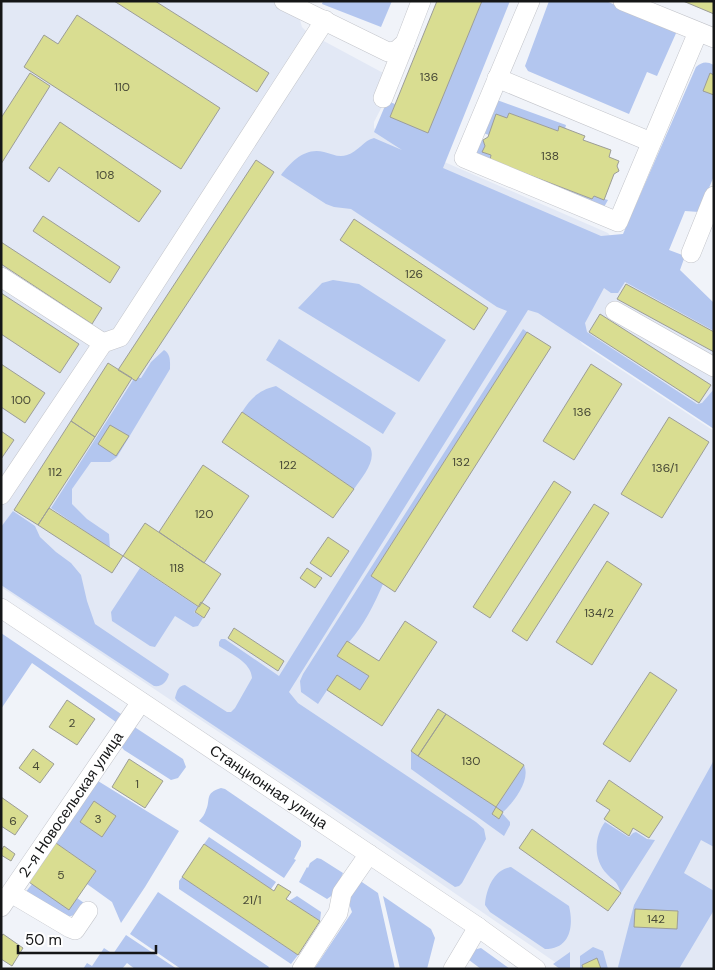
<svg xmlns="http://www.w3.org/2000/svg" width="715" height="970" font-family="'DM Sans',sans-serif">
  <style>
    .built { fill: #e2e8f5 }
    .green { fill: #b3c6ef }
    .building { fill: #d9dd91; stroke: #9c9d97 }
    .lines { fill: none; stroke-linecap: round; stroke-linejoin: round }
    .minor-casing { stroke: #c3c5cb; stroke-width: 20 }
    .minor { stroke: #fff; stroke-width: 19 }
    .labels { text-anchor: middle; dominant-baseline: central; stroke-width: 5; stroke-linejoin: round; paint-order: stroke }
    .number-label { font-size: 12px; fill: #464836 }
    .street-label { font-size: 15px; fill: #151617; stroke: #fff }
  </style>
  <rect width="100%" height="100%" fill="#f0f3f9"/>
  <path class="built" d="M1,1h306l-7,19 2,7 5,5 80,43 2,18 -15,29v6l6,6 228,99 4,5 -34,100 4,6 132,87v538h-149l-295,-203 -269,-179z
    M616,271l98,53v73l-16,10 -103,-57 -14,-23 24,-48z"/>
  <path class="green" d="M323,1h69l-11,26 -59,-23z
    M482,1h28l-67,167 158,68 22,-2 73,-167c6,-5 10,-6 18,-2v111l-15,36 -14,-1 -16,39 16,6 -5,14 34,33v28l-89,-49 -7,11h-7l-7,-5 -19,35 2,9 110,72 5,-1 12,-14v40l-176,-116 -10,-3 -239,382 9,11 178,119 8,7 2,10 -24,44 -3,3 -4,1 -278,-186 -2,-3c2,-7 3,-12 10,-13l42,27h4l4,-4 17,-30c-1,-16 -21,-24 -33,-32v-4l2,-3h4l54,37 228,-365 -10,-4 -146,-98 -17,-2 -8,-3 -45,-29c10,-13 24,-28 43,-23 8,2 15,6 23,3 11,-3 17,-15 27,-17l28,12 -28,-18 13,-31 8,3 -5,13 38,15z
    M549,1h57l71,30 -20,45 -10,-4 -18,42 -101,-43 -3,-5z
    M497,100l69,25 -1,4 -6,-2 -1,4 -49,-18 -2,5 -18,17 -9,-3z
    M478,138l5,2 2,6 -2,6 8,3 -1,5 102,39 2,-3 14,4 -4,7 -118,-43 -11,-13z
    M333,280l26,4 87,56 -27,42 -121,-74 24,-25z
    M523,329l4,3 -156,244 12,8c-9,21 -19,41 -34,58l-2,-1 -10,15 32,20 -9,14 -23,-15 -19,29 -17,-12 -1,-11 3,-7z
    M279,339l117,74 -13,21 -117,-74z
    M164,350c7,4 6,12 6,19l-53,88 -7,5h-19l-19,27v15l15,15 22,15 1,14 -59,-40 84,-131 6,1 10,-16z
    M276,386l94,61c7,14 -8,30 -16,42l-112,-77c9,-14 17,-22 34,-26z
    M13,511l22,15 5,11 16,15 15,11 10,12 6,26 8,23 74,50c-2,8 -7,13 -15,12l-153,-101v-58z
    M140,568l58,39 -4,5 9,6 -5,8 -5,1 -18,-11 -20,31 -5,-1 -38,-25 -1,-9z
    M1,633l123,83 -8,6 -84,-59 -31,46z
    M133,726l50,33 3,8 -8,11 -7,2 -47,-30 -4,-5z
    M411,751l85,56 28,-42c7,15 -10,37 -21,47l-7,-5 -4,7 7,5 3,-6 8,9v3l-6,11 -93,-67z
    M714,760v87l-13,-7 -17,33 30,18v19l-35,59h-60l-1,-2 16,-62z
    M98,781l81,50 -34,56 -24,36 -9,-21 -25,-18 9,-13 -43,-30z
    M221,788l4,1 76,52v5l-7,13 2,1 -12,18 -85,-57c3,-3 6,-7 7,-11 5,-10 -2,-17 15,-22z
    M605,822l22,14 2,1 4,-4 3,-1 11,7 8,1 -34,53c-5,-14 -6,-10 -14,-19 -14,-14 -13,-37 -2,-52z
    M209,837l67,45 -5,7 -67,-45z
    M317,858l4,1 22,14 -9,21 -7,5 -28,-17 8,-15 1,1 2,-5z
    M511,867l58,39c5,21 1,43 -24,43l-55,-37 -5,-7c1,-16 9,-36 26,-38z
    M182,877l116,78 -7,9 -112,-75v-8z
    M356,878l22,15 17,76h-81l38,-57 -4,-11z
    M32,884l45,14 7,5 -8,12 -11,2 -40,-24z
    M158,892l111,75 -1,2h-87l-51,-35z
    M297,896l24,16 -1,9 -31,-20z
    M383,896l48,33 4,9 -8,31h-27z
    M126,935l51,34h-42l-8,-6 -5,6h-39l4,-6 5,3 12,-18 9,6z
    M593,947l10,4 5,18h-28v-13z
    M481,948l29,21h-29l-16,-12 8,-7z
    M570,952v17h-10l-7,-5z"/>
  <path class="building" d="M114,1h41l114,72 -12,19z
    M437,1h45l-54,132 -38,-16z
    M683,1h31v13z
    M77,15l143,93 -39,61 -157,-102 20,-32 14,9z
    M30,73l20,13 -49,78v-46z
    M710,73l4,2v20l-11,-4z
    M509,113l49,18 1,-5 26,10 -2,4 28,10 -2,7 10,4 -2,5 2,5 -5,3 -10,26 -10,-4 -2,3 -102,-39 1,-5 -9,-3 3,-6 -2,-6 5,-3 8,-23 11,4z
    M60,122l101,69 -22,31 -80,-55 -10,15 -20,-14z
    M256,160l18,12 -138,209 -18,-11z
    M43,216l77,51 -10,16 -77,-52z
    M354,219l134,89 -14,22 -134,-90z
    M1,242l101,66 -10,16 -91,-60z
    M626,284l88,48v20l-97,-53z
    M1,293l78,51 -19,29 -59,-39z
    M600,314l111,71 -12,18 -110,-71z
    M527,332l24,15 -156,245 -24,-16z
    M108,363l24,15 -37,59 -24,-16z
    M1,364l44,29 -20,30 -24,-16z
    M591,364l31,20 -48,76 -31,-19z
    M242,412l112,77 -21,29 -111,-76z
    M669,417l40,25 -47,76 -41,-24z
    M71,421l24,16 -57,88 -24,-15z
    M110,425l19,11 -13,20 -18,-12z
    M1,431l13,9 -13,19z
    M203,465l46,31 -45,67 -45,-31z
    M554,481l17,11 -81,126 -17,-11z
    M594,504l15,9 -82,128 -15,-10z
    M49,508l74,48 -11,17 -74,-48z
    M145,523l76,51 -22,33 -76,-51z
    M328,537l21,14 -18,26 -21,-14z
    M607,561l35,23 -50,81 -36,-23z
    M307,568l15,10 -7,10 -15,-10z
    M201,602l9,6 -6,10 -9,-6z
    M405,621l32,21 -55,84 -55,-36 10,-15 23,15 9,-14 -32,-20 10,-15 32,20z
    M234,628l50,33 -6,10 -50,-33z
    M650,672l27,18 -47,72 -27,-18z
    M67,700l28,19 -18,26 -28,-18z
    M438,709l8,5 -28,42 -7,-5z
    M446,714l78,51 -28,42 -78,-51z
    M33,749l21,15 -14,19 -21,-15z
    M129,759l34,22 -18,27 -33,-21z
    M609,780l54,37 -14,21 -16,-10 -4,8 -25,-17 6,-9 -14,-9z
    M1,797l27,19 -13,19 -14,-9z
    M94,801l22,15 -14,21 -22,-15z
    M496,807l7,5 -4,7 -7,-5z
    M532,829l89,64 -13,18 -89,-63z
    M53,841l43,30 -27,39 -43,-30z
    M204,844l70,47 4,-7 13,8 -5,7 34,22 -22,34 -116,-78z
    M4,846l11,8 -4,7 -10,-6v-4z
    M635,909l43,2 -1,18 -43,-2z
    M3,934l20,14 -11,18 -11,-7v-22z
    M597,958l4,11h-18l-1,-4z"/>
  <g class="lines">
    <g class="minor-casing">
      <g id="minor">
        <path d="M284,1l104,51 8,-1 9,-8 16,-42"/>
        <path d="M530,1l-66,157 154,64 80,-190"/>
        <path d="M623,1l91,37"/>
        <path d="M497,78l154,64"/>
        <path d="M383,98l22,-55"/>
        <path d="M691,253l23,-57"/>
        <path d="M1,277l102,66"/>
        <path d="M615,311l99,56"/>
        <path d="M1,495l102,-152 17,-6 205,-317"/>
        <path id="s1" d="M1,608l474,317 61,44"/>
        <path d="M11,893l59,35 5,2 13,-19"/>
        <path id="s2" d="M1,907l140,-205"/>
        <path d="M302,969l36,-56 4,-20 27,-39"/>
        <path d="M453,969l25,-42"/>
      </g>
    </g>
    <use href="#minor" class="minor"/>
  </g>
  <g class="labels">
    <g class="number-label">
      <text x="429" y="77">136</text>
      <text x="122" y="87">110</text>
      <text x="550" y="156">138</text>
      <text x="105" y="175">108</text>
      <text x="414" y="274">126</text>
      <text x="21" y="400">100</text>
      <text x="582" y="412">136</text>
      <text x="461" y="462">132</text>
      <text x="288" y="465">122</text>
      <text x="665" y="468">136/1</text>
      <text x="55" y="472">112</text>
      <text x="204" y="514">120</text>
      <text x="177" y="568">118</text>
      <text x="599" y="613">134/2</text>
      <text x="72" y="723">2</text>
      <text x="471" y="761">130</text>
      <text x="36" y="766">4</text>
      <text x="137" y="784">1</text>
      <text x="98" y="819">3</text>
      <text x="13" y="821">6</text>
      <text x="61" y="875">5</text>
      <text x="252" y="900">21/1</text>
      <text x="656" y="919">142</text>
    </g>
    <g class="street-label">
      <text stroke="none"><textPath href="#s1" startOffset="322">Станционная улица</textPath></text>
      <text stroke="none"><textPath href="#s2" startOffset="124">2-я Новосельская улица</textPath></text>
    </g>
  </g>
  <rect width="715" height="970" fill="none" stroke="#151617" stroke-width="5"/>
  <path d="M18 945v8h138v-8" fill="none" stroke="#151617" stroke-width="2.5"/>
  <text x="25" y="945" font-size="15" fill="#151617" stroke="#ffffff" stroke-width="4" paint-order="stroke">50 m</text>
</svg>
